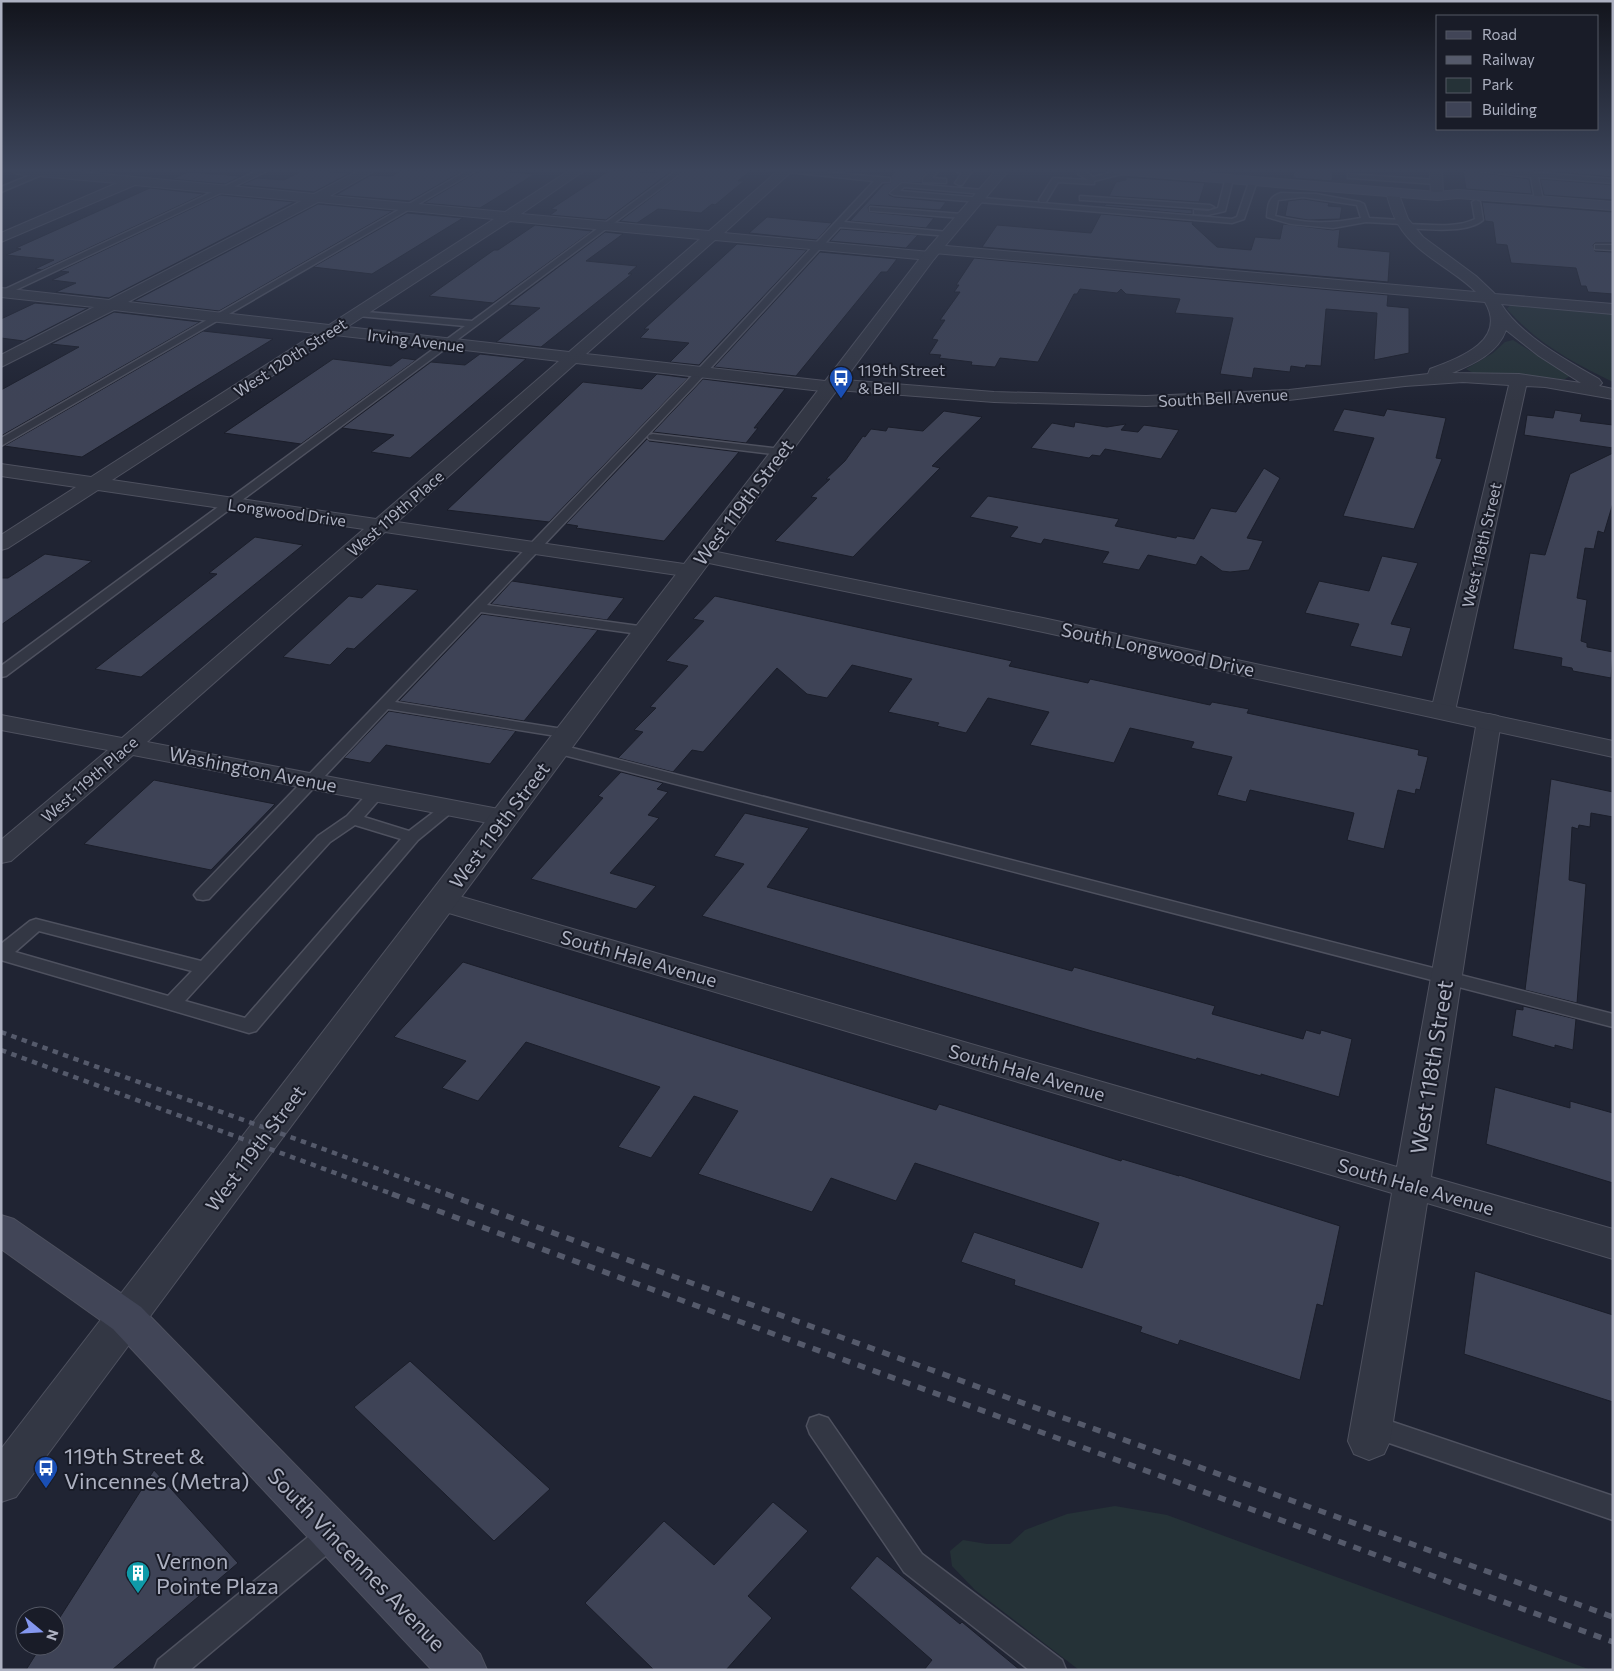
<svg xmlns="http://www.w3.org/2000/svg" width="1614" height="1671" font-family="Commissioner,sans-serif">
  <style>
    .green { fill: #253237 }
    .building { fill: #3e4356; stroke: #1b1e2a }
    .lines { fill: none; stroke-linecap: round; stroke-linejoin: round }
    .service-casing { stroke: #4e515f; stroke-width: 3 }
    .minor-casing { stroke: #4e515f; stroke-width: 2 }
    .tertiary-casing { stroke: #4e515f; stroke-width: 2 }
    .secondary-casing { stroke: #4e515f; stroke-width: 2 }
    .service { fill: #333744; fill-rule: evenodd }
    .minor { fill: #333744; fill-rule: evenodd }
    .tertiary { fill: #333744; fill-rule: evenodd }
    .secondary { fill: #414557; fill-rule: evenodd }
    .rail-far1 { stroke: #555a6b; stroke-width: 4.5; stroke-dasharray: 5.5 5.5; stroke-linecap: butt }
    .rail { stroke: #555a6b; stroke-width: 5.5; stroke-dasharray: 8 8; stroke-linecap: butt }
    .labels { text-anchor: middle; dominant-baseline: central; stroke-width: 4; stroke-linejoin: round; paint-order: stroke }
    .far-street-label { font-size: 16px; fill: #adb1c1; stroke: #191c28 }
    .far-poi-label { font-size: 16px; fill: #adb1c1; stroke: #191c28; text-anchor: start }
    .street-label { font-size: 19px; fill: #adb1c1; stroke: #191c28 }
    .near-street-label { font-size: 22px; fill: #adb1c1; stroke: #191c28 }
    .near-poi-label { font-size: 22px; fill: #adb1c1; stroke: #191c28; text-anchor: start }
  </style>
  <rect width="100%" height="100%" fill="#202433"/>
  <path class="green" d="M1511,304l102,8v70c-40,-19 -76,-39 -106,-73z
    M1513,340l57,36 -5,3h-7l-85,-6 -7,-4 27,-16 12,-11z
    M1115,1506l52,9 424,155h-512l-104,-80 -23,-24 -2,-15 13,-11 24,4h23l15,-14 42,-16z"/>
  <path class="building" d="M304,170l46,3 -36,19 -73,-7 16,-7 27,2z
    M403,170l58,2 -51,29 -74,-6 35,-20 21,1z
    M484,170l51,4 -55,34 -56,-5 51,-30z
    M610,170l46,3 5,-3h12l-67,50 -56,-5 7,-5 -6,-1z
    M687,170h64l-13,11h6l-29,24 -3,-1 -11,9 -43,-4 -21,14 -17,-2z
    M896,170h32l-6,7 -1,6 -20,-1 -12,10v3l5,2 52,5 -6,8 -70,-5 -2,2 1,5 65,6 -8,10 -76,-7 34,-37 7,-1v-7z
    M1294,170h39l-1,11 -39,-3z
    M1463,170l66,9 3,15 -66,-5z
    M1534,170h79v7z
    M188,172l53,4 -16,8 -53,-5z
    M1126,177l79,6 -6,19 -90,-6 7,-14 10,-2z
    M1540,179l73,6v15l-69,-5z
    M150,188l54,6 -162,76 -7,-1 19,-9 -48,-5 15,-6 -5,-1z
    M220,195l74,7 -185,96 -53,-6 20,-9 -24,-3 17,-8 -9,-1z
    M1303,199l26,4 -1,3 14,1 -2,12 -32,1 -23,-4 3,-15z
    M1482,202l131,10v31h-18l-2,2 2,6 18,1v42l-25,-2 -2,-6h-5l-5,-18 -65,-5 -4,-18 -11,-1 -3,-22 -8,-1z
    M318,204l75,7 -174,100 -85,-10z
    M1106,204l86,6v4l-88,-8z
    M407,213l56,5 -91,56 -59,-7z
    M1101,214l92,8 -1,2 25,23 34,3 4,-13 25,2 3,-15 50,6 7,-1 -2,18 52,5 -2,30 -406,-35 15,-22 94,8z
    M767,217l65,6 -15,17 -68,-7z
    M535,225l57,6 -99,72 -64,-7 65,-46h4z
    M841,229l77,6 -12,13 -76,-7z
    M605,232l18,2 -37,27 51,5 -9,8h4l-91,73 -45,-5 44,-34 -32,-3z
    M737,244l70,6 -108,115 -29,-3 19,-19 -49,-5 9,-9h-5z
    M820,252l77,7 -10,13h-6l-85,104 -82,-9z
    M974,258l414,37 -1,11 22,2v45l-35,7 3,-47 -51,-4 -5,57 -15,-1 -1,3 -14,-2 -1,6 -36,-4 -2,10 -32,-4 13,-56 -58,-5 5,-14 -54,-5 -5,-5 -4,4 -37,-4 -3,5h-3l-36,68 -38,-4 -5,9 -24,-2 1,-3 -33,-4 2,-3 -12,-1 9,-14 -6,-1 13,-19h-5l20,-28h-6l5,-7h-3z
    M35,303l53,5 -64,33 -23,-3v-19z
    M114,312l86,10 -199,114v-46l78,-43 -28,-3z
    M203,331l70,8 -191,118 -78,-11z
    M480,354l46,5 -116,99 -39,-6 23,-17 -52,-7 89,-66 34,3z
    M402,358l14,2 -115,84 -77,-11 109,-74 58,7z
    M657,374l31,4 -139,144 -102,-12 136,-128 59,7z
    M703,379l82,10 -31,39h4l-12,15 -93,-11z
    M1344,409l40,7 3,-7 59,9 -10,40 6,1 -28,70 -71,-13 31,-78 -41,-7z
    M1555,410l27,4 -2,7 33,4v23l-89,-13 3,-20 26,3z
    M944,411l38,6 -50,49 8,2 -87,89 -78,-16 42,-43 -6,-1 19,-18h-4l19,-18 18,-25 2,1 6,-8 15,2 2,-4 35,4z
    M1075,422l32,5 19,-3 -5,6 17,2 6,-7 35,5 -18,29 -56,-10 -5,7 -8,-1 -3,3 -58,-10 21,-25 22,4z
    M647,439l2,2 90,11 -75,89 -88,-13 2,-2 -12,-2z
    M1613,453v50l-9,30 -6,-2 -4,18 -9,-1 -8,50 10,2 -6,41 6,2v4l26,5 -2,26 -38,-7 -1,-3 -11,-2 1,-8 -49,-9 17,-96 15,2 25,-81z
    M1264,468l16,10 -33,60 16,3 -14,29 -19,2 -8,-1 -21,-15 -5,9 -48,-10 -9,15 -37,-7 7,-11 -65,-13 -3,5 -31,-7 8,-10 -48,-10 18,-21 131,23 -4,7 61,12 1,-2 17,3 17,-31 25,4z
    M255,537l48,8 -162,132 -46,-8 122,-95 -8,-1z
    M45,554l47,7 -91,64v-47h7z
    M1382,556l36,7 -27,61 20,4 -9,29 -52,-11 9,-22 -54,-11 14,-32 50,10z
    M512,581l112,17 -17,22 -116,-16z
    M377,584l41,6 -64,59 -7,-1 -17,17 -47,-8 66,-61 13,2z
    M715,596l297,65 -3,5 79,17 2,-4 120,26 2,-3 37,7 -2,4 172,37 -1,5 10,2 -8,33 -4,-1 -1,5 -17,-4 -14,59 -37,-9 7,-27 -104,-23 -4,12 -29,-7 15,-38 -41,-9 3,-6 -64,-14 -16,35 -66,-14 -18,-4 19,-33 -61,-14 -22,35 -29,-7 2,-3 -51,-11 24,-33 -60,-14 -25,33 -20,-4 -30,-26 -74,84 -11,-2 -19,22 -55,-14 25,-26 -9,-2 22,-22 -6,-1 38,-41 -22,-5 38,-40 -11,-2z
    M482,614l116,16 -74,91 -125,-20z
    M389,711l127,20 -26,33 -104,-19 -16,18 -26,-5z
    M621,772l42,11 -6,6 11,3 -20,23 11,3 -49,55 46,13 -20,23 -105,-30 72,-81 -5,-2z
    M1551,779l62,13v25l-22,-4 -1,14 -11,-2 -1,4 -6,-2 -3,53 17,4 -9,119 -52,-13z
    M154,780l70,14 51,10 -64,66 -127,-26z
    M745,813l64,15 -42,59 305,84 2,-4 141,39 -3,8 91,25 3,-9 14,4 1,-4 31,9 -13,58 -78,-23v2l-64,-18 -1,2 -104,-29 -390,-115 42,-52 -30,-8z
    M463,962l473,148 3,-6 182,57 1,-2 57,17v-1l161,51 -17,80 -6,-2 -17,76 -120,-40 -2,5 -38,-13 2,-5 -128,-42 1,-5 -54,-18 13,-30 108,36 17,-45 -184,-60 -19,38 -65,-23 -19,34 -114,-38 40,-63 -44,-15 -43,62 -33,-11 42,-60 -134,-45 -48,59 -36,-13 24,-27 -72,-24z
    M1523,1006l53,13 -3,31 -18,-5v3l-43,-12 4,-27 7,1z
    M1495,1087l75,21v-7l43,12v70l-127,-39z
    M1475,1271l138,44v87l-149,-48z
    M410,1361l140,128 -56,52 -140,-134z
    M154,1470l84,93 -126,107h-86l15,-24h14v-21z
    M773,1502l35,29 -60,65 24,22 -46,52h-72l-69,-67 79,-82 50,44z
    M877,1556l83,68 2,-2 58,48h-96l8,-10 -82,-72z"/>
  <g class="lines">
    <g class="service-casing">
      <path id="service" d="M43,170h10l-52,22v-5z
        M259,170h10l-268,127v-6z
        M468,170h9l-476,276v-8z
        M677,170h8l-679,506 -5,1v-11l464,-340 -107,-10 -3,-1v-4l117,10z
        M769,170h33l88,8v4h-8l-38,40 104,10 4,2 -4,2 -108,-9 -145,158 -208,220 159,22 5,1 2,3 -2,3 -5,1 -165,-23 -86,90 174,28 5,1 2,3 -2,3 -5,1 -181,-29 -179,190 -6,1 -6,-1 -3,-4 3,-4 490,-510 187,-200z
        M931,170h8l-7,8 14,1v4l-23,-1v-4z
        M952,170h18l1,2 -9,13h-3l-4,-2 7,-10z
        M1078,170h6l9,7 28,-7 12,1 -39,10v3h-3l-33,-2 -12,20h-6l-1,-2 14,-22 35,2 -10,-6z
        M1470,170h36l107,9v4l-75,-6 5,23 -4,2 -4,-2 -4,-23z
        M1348,174l88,6 4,2 -4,2 -85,-6h-3z
        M1226,177l7,2 -8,32 -17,4 -14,-1v-4l14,1 10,-3z
        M1250,179l7,2 -13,38 -12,4 -338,-28 -4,-2 12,-10 81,7 4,2 -4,2 -79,-7 -4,4 332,28 5,-2z
        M1281,193l35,1 44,8 4,2 5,14 33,2h3v4c22,0 50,5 70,-5l-3,-17 4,-2 4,2 3,18c-16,14 -57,9 -78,8h-3v-4l-36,-2 -33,6 -42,-4 -24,-7c1,-12 1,-20 14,-24zM1303,197l54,8 4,13c-31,6 -54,6 -86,-2l3,-16z
        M1080,196l130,9 4,2 -4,2 -127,-9h-3z
        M870,207l92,7 4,2 -4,2 -89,-7h-3z
        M1595,245h18v5l-18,-1z
        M653,434l128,15 6,3 -6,3 -132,-16 -1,-2 1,-2z
        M557,744l1056,270v13l-1061,-275 -3,-3 3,-3z
        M376,789l6,2 2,3 -20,23 45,14 34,-26h12l2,3 -39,32 -162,191 -7,2 -248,-73v-16l29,-23 6,-2 165,42 117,-125 29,-20 23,-25zM355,825l46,14 -156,179 -60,-17 145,-159zM39,931l153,40 -24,25 -153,-44z
        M819,1415l9,3 94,136 140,106 4,10h-37l-125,-98 -94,-138 -3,-8 3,-8z
        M1372,1415l241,81v24l-250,-86 -3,-8 3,-8z
        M333,1521l9,3 4,9 -4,9 -152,128h-36l4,-10 166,-136z"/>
    </g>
    <g class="minor-casing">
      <path id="minor" d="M10,170h50l254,24 46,-24h16l-46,26 175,16 65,-42h15l-64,44 188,17 70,-61h14l-69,63 206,19 -2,-3 2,-3 5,-1 541,47c-24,-24 -60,-37 -78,-68 -6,-10 -9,-21 -12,-32l6,-4 6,4 10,27 15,18 53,39 19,18 118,10v10l-112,-10c20,32 66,57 98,75l3,4 -3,3 14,3v10l-68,-12 -19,-1 -71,325 -3,5 -9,2 -9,-2 -3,-5 78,-326 -46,-3 -58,4 -116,14 -143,6 -152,-4 -157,-12 -7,2 -254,-29 -179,159 294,43 8,1 3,5 -3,5 -8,1 -306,-45 -238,210 357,68 10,2 4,6 -4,6 -10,2 -371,-71 -122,106 -10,2v-23l107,-90 -107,-20v-15l121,23 242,-209 -266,-39 -90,58 -7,2v-15l75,-48 -75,-11v-12l90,13 225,-144 -202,-23 -113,57v-12l93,-48 -93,-10v-9l108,12 192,-99 -166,-16 -134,57v-9l116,-50 -101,-9zM318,202l176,17 -165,106 -201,-23zM510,221l190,18 -131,113 -222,-25zM715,240l214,20 5,-1 2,-3 -2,-3 551,49c23,39 -26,56 -55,67l-2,5 -139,16 -143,6 -152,-4 -162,-13 -7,2 -239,-27zM1506,330l33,26 42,27 -62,-9 -67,-1c22,-9 46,-20 54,-43zM335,335l224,26 -183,158 -264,-39z
        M1430,170h12l1,26 -1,3 -5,1 -6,-4z
        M1489,714l9,2 3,5 -70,456 182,52v30l-186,-56 -37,238 -6,13 -15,6 -15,-6 -6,-13 44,-248 -960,-285 -4,-7 4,-7 10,-2 10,2 945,273 80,-446 3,-5z"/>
    </g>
    <g class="tertiary-casing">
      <path id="tertiary" d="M996,170h13l-75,89 -217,293 326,66 570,123v16l-570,-125 -334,-69 -693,934 -15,5v-53l923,-1196z"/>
    </g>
    <g class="secondary-casing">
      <path id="secondary" d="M1111,170h57l269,22 21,-2 155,12v8l-155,-12 -21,2 -320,-26z
        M1,1215l13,4 127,88 339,347 7,16h-55l-319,-341 -112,-80z"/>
    </g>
    <use href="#service" class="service"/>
    <use href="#minor" class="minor"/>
    <use href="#tertiary" class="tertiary"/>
    <use href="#secondary" class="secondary"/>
    <path class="rail-far1" d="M1,1032l449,163
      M1,1050l394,145"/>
    <path class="rail" d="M392,1194l1221,448
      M446,1194l1167,423"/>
  </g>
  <linearGradient id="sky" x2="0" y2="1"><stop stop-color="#12141c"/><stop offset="0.42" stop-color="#3c455b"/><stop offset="1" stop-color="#3c455b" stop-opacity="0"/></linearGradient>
  <rect width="1614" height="404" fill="url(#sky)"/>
  <defs>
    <g id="bus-pin" transform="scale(1.25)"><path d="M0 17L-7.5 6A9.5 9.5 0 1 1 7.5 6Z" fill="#1a4fb4" stroke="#191c28"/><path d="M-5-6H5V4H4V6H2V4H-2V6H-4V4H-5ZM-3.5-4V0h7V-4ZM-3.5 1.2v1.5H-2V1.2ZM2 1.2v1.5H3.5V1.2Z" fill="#fff"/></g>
    <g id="building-pin" transform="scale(1.25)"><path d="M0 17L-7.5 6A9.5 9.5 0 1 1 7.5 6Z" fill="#0f9aa8" stroke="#191c28"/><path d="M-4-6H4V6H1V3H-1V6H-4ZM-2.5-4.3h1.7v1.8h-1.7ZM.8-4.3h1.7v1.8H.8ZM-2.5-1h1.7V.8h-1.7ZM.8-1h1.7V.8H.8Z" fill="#fff"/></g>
  </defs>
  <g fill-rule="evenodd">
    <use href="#bus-pin" x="841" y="378"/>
    <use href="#bus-pin" x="46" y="1468"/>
    <use href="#building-pin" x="138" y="1573"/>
  </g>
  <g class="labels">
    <g class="far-street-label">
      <text transform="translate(416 340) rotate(7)">Irving Avenue</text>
      <text transform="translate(290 357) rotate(-33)">West 120th Street</text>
      <text transform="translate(1223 397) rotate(-3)">South Bell Avenue</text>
      <text transform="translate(287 512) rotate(8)">Longwood Drive</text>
      <text transform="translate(395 513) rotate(-41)">West 119th Place</text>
      <text transform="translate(1481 545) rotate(-77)">West 118th Street</text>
      <text transform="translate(89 779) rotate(-41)">West 119th Place</text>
    </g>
    <g class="far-poi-label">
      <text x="858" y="369">119th Street<tspan x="858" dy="18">&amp; Bell</tspan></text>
    </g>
    <g class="street-label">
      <text transform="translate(743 502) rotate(-53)">West 119th Street</text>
      <text transform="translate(1158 649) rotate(12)">South Longwood Drive</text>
      <text transform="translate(253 769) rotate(11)">Washington Avenue</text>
      <text transform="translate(499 825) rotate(-53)">West 119th Street</text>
      <text transform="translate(639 958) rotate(16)">South Hale Avenue</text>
      <text transform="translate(1027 1072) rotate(16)">South Hale Avenue</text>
      <text transform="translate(255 1148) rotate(-53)">West 119th Street</text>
      <text transform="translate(1416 1186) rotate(16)">South Hale Avenue</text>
    </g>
    <g class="near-street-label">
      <text transform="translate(1431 1067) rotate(-81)">West 118th Street</text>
      <text transform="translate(357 1559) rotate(46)">South Vincennes Avenue</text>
    </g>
    <g class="near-poi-label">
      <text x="64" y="1455">119th Street &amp;<tspan x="64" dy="25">Vincennes (Metra)</tspan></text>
      <text x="156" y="1560">Vernon<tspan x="156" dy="25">Pointe Plaza</tspan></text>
    </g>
  </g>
  <rect width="1614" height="1671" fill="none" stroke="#adb1c1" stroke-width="5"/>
  <rect x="1436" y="15" width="162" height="115" fill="#191c28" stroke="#545865"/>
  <rect x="1446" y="31" width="25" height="8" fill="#414557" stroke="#545865"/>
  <text x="1482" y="40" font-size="15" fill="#adb1c1">Road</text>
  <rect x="1446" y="56" width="25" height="8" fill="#555a6b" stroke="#545865"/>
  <text x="1482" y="65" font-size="15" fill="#adb1c1">Railway</text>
  <rect x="1446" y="78" width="25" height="15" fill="#253237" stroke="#545865"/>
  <text x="1482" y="90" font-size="15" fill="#adb1c1">Park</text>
  <rect x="1446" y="102" width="25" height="15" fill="#3e4356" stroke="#545865"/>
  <text x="1482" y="115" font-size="15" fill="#adb1c1">Building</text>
  <g transform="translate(40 1631) rotate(108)"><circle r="24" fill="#191c28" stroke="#545865"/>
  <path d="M0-4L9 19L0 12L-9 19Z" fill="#8497ef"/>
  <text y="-8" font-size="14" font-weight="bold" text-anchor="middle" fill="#adb1c1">N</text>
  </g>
</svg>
